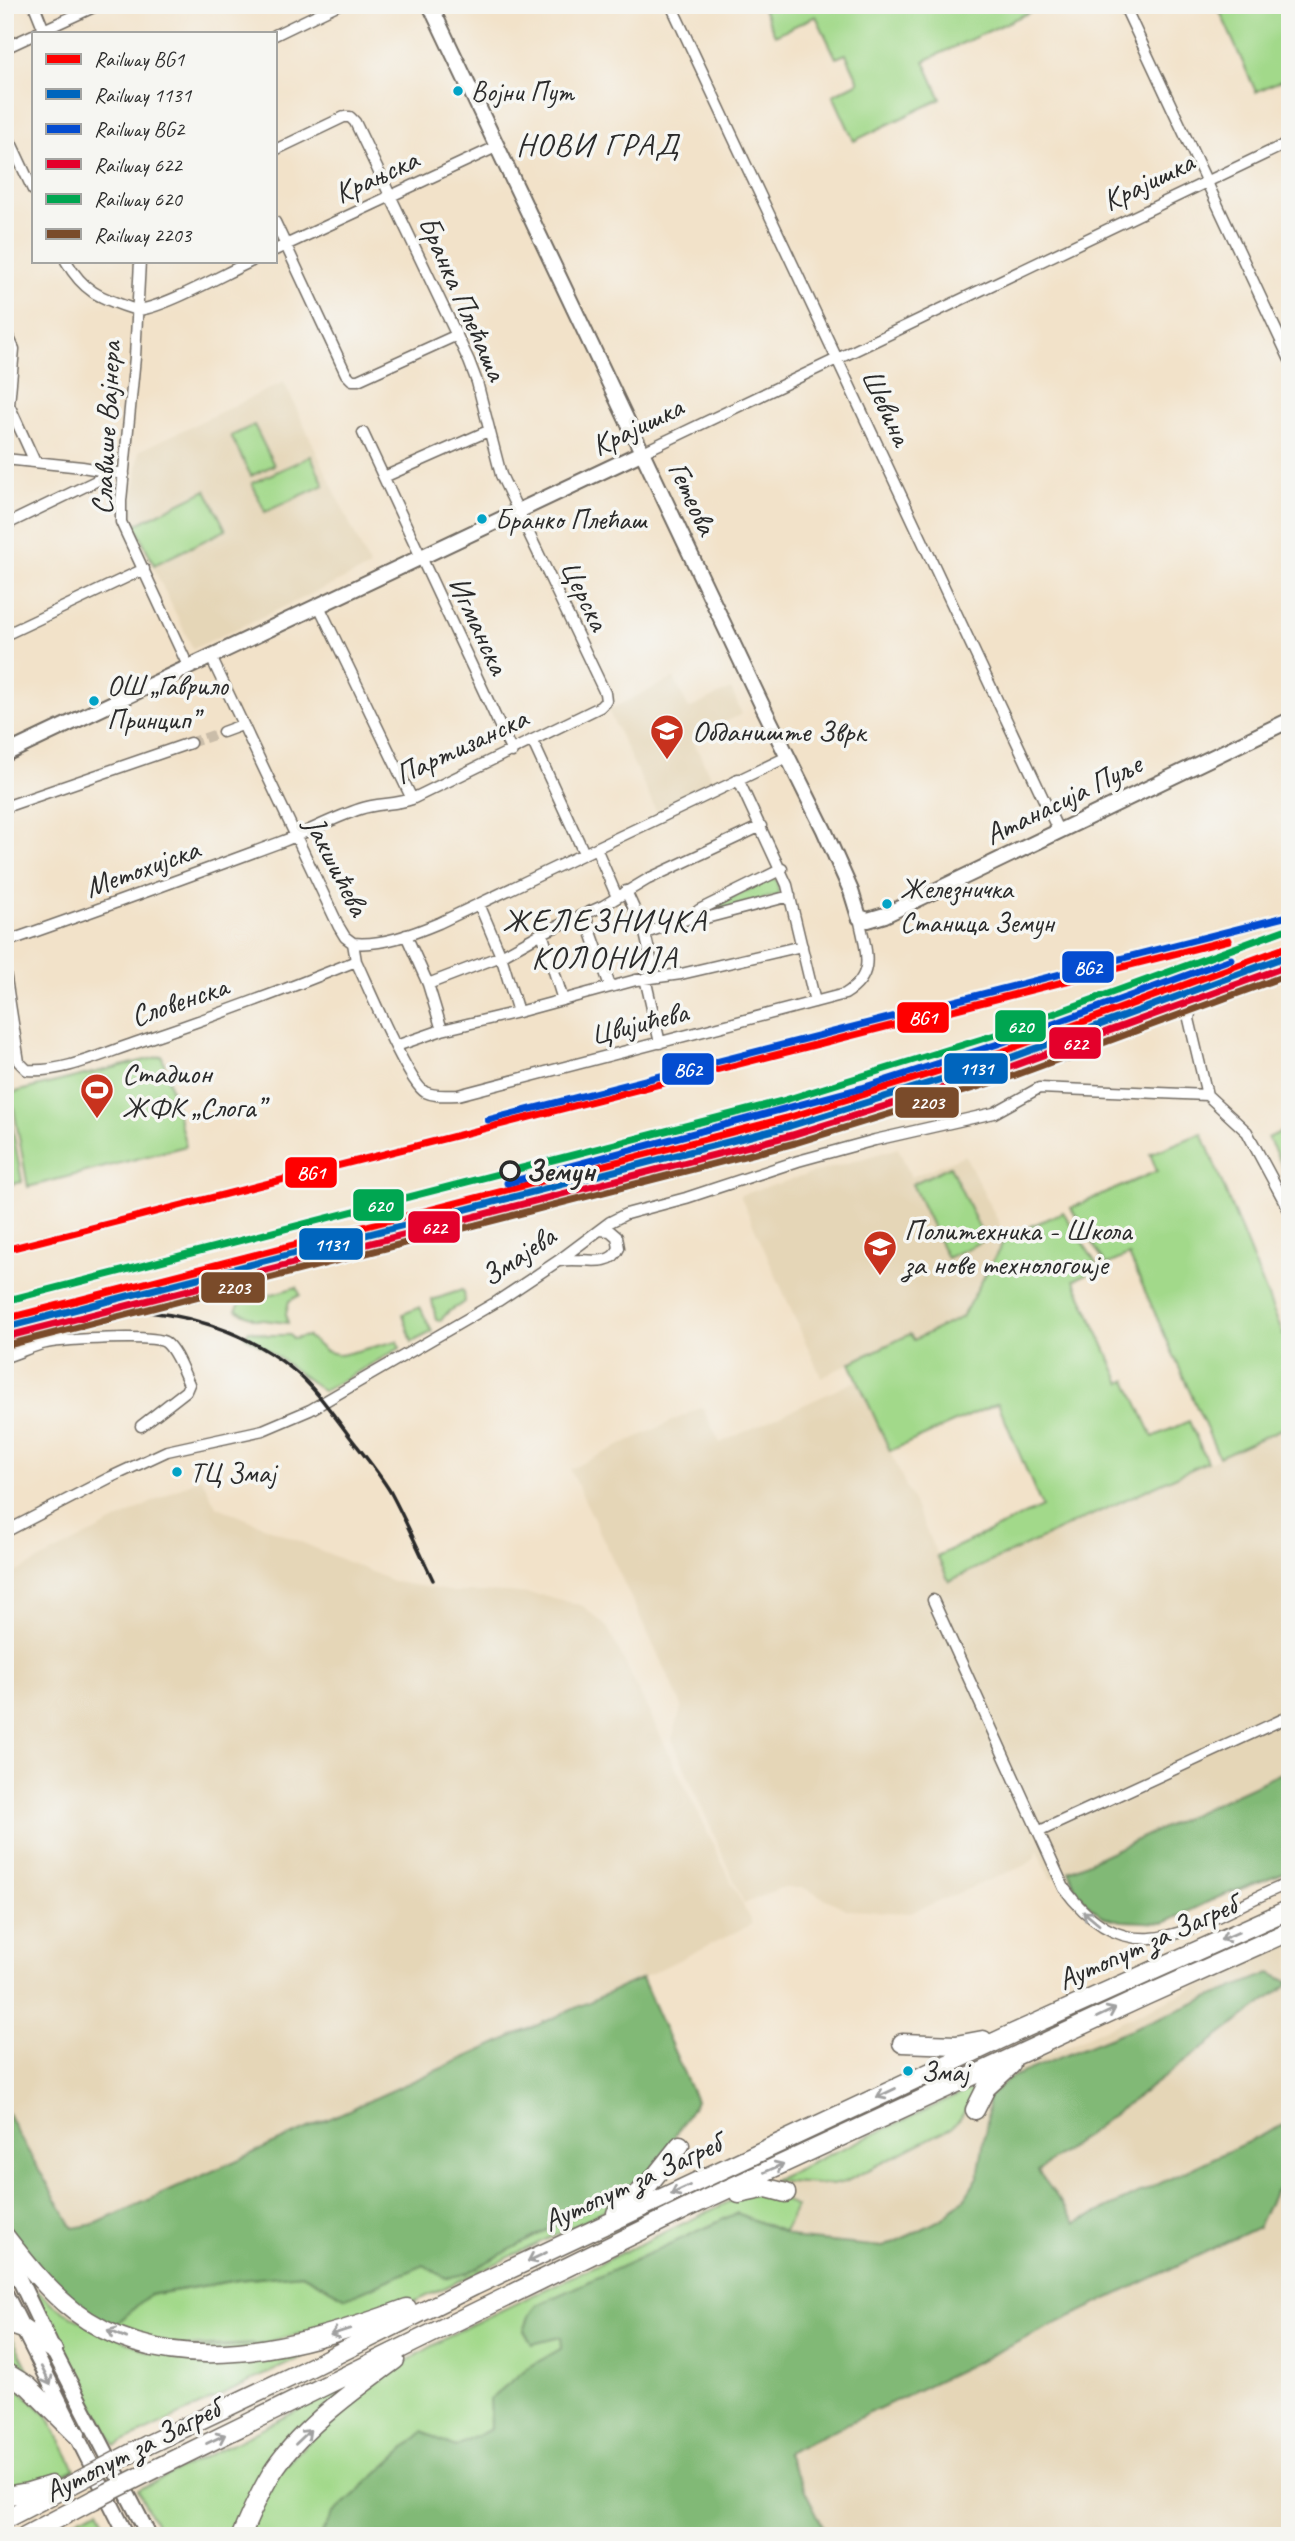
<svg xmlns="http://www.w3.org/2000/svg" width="1295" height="2541" font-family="Caveat,sans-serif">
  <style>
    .built { fill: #e5d6b7 }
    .green { fill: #a2d98a; stroke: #66825a; stroke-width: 2 }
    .forest { fill: #81b976; stroke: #567250; stroke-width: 2 }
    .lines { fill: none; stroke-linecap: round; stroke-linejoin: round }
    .street-tunnel { stroke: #cabda9; stroke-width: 10; stroke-dasharray: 10 5; stroke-linecap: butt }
    .street-casing { stroke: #716b62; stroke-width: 13 }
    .secondary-casing { stroke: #716b62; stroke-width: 18 }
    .primary-casing { stroke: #716b62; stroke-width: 18 }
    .highway-casing { stroke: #716b62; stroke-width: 21 }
    .street { stroke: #fff; stroke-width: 10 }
    .secondary { stroke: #fff; stroke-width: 14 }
    .primary { stroke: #fff; stroke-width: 14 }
    .highway { stroke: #fff; stroke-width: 18 }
    .rail { stroke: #2b2b2b; stroke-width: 3.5 }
    .highway-bridge-casing { stroke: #716b62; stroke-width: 21; stroke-linecap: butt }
    .highway-bridge { stroke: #fff; stroke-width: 18 }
    .rail-1-casing { stroke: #f6f6f2; stroke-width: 12 }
    .rail-2-casing { stroke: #f6f6f2; stroke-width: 12 }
    .rail-3-casing { stroke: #f6f6f2; stroke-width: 12 }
    .rail-4-casing { stroke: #f6f6f2; stroke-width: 12 }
    .rail-5-casing { stroke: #f6f6f2; stroke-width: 12 }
    .rail-6-casing { stroke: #f6f6f2; stroke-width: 12 }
    .rail-1 { stroke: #f00; stroke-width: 7 }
    .rail-2 { stroke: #0065bd; stroke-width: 7 }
    .rail-3 { stroke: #044cd0; stroke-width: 7 }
    .rail-4 { stroke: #e4002b; stroke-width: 7 }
    .rail-5 { stroke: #00a651; stroke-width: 7 }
    .rail-6 { stroke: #7a4b2a; stroke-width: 7 }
    .oneway { stroke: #a0a0a0 }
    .bus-dot { fill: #02a3c6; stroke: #f6f6f2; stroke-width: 2.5 }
    .stop-dot { fill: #f6f6f2; stroke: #2b2b2b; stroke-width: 3.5 }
    .labels { text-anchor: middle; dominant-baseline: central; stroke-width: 7; stroke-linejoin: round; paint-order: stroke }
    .bus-label { font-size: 28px; fill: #2b2b2b; stroke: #f6f6f2; text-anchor: start }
    .street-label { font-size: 30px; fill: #2b2b2b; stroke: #f6f6f2 }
    .poi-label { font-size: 30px; fill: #2b2b2b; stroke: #f6f6f2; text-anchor: start }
    .stop-label { font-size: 30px; font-weight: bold; fill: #2b2b2b; stroke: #f6f6f2; text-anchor: start }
    .neighbourhood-label { font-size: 32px; letter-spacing: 2px; fill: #2b2b2b; stroke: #f6f6f2 }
    .line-badge { stroke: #f6f6f2; stroke-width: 2.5 }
    .badge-label { font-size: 19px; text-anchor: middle; font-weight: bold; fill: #fff }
  </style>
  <rect width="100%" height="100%" fill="#f6f6f2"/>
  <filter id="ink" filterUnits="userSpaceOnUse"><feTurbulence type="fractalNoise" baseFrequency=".0143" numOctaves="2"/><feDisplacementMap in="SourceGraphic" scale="14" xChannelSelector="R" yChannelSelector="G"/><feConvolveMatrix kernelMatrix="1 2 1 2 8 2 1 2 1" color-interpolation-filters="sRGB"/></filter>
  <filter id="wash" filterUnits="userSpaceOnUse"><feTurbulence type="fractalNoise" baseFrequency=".00686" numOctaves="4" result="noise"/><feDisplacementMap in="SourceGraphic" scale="28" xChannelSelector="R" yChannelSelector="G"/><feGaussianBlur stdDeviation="1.57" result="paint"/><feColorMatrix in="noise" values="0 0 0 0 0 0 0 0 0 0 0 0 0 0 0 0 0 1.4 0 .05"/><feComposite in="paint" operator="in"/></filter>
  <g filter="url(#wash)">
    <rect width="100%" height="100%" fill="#f2e2c9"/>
    <path class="built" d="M284,382l86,185 -177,82 -62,-127 8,-71z
      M674,678l15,31 42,-20 11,25 -50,24 22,46 -58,27 -48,-101z
      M898,1148l13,29 54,-22 41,82 -44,80 -49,23 -3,-5 -89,42 -81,-182z
      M858,1380l91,201 341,-156v344l-239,110 -13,-29 -4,9 -8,6 -116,48 -62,-3 -44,-22h-24l-36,16 -72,-165 10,-33 -112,-237 132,-62 18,36z
      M201,1477l15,29 179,76 59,10h56l37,4 36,10 25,22 144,296 -110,54 -547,246 -22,4 -57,-96 -11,-25v-529z
      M1290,1944v592h-1044l183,-189 31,-17 289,-138z"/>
    <path class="green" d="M761,5h266l3,7 -106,49 17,38 -87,42 -21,-46 26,-13 -13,-28 -10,4 -20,-42 -41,19z
      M1217,5h73v71l-34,16z
      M254,425l20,40 -23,11 -20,-40z
      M311,456l13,29 -59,27 -13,-29z
      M206,490l20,40 -72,35 -19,-40z
      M773,878l4,3 2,14 -74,18 -1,-2z
      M162,1056l24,90 -158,41 -17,-94z
      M5,1086l17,96 -17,3z
      M1290,1127v53l-22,-42z
      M1202,1133l88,219v73l-71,32 -90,-202 -23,10 -35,-57 86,-37 -7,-17z
      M950,1166l35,74 -38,18 -35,-74z
      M1063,1212l36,56 -25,12 47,103 6,-3 26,57 36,-16 18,41 -258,119 -12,-25 105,-49 -44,-104 -108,48 -40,-88 60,-29 4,6 48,-23 44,-80z
      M297,1287l3,8 -11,6 -3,13 2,9 -33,-4 -19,-9 4,-7z
      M462,1290l2,2 1,10 -17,10 -8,9 -4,-1 -4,-20z
      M420,1307l12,25 -20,10 -9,-28z
      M249,1330l19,5h22l3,4 14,-3 18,15 16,4 56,-14 3,7 -77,43 -59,-44 -19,-11z
      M980,2085l-20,34 -8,8 -107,55 -13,3 -60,-4z
      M631,2185l4,2 -34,25 -24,13 -171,81 -146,38 -83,3 -65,-19 2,-4 35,-29 90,-15 63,-6 44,24 78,-33 22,13 166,-81z
      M745,2194l34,3 17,10 -12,25 -47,-19 -207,101 -6,17 8,13 30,-8v12l-36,21 -35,60 -158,85 -13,22h-74l31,-62 59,-61 64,-48 60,-35z
      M33,2288l32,25 85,39 190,-13 -225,107z
      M5,2327h2l27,54 -29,-19z
      M5,2377l42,38 28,54 -30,16 -40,5z
      M365,2377l-42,33 -88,126h-73l-24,-46z
      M99,2509l14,27h-62l29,-19z"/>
    <path class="forest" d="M1290,1769v101l-76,29 -49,24 -43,-2 -18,-4 -18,-14 -11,-17 -6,-15z
      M1270,1973l20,10 -252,188 38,52 214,-101v59l-16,12 -16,34 -472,226 42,83h-508l13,-22 90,-82 32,15 36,-18 -1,-30 36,-30 36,-21 -1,-11 -29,7 -8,-14 6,-16 7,-9 200,-92 62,26 84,8 29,-13 30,-15 23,-21 13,-21 9,-56 1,-23 21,-20z
      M642,1978l54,123 -33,54 -28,32 -4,-2 -166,89 -19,4 -22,-13 -78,33 -44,-24 -64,6 -89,15 -37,33 -57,-39 -30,-34 -20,-32v-116l12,25 56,96 22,-4z"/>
  </g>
  <g filter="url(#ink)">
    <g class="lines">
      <path class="street-tunnel" d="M190,743l33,-11"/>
      <g class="street-casing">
        <path id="street" d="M34,5l10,25
          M671,5l387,825
          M1124,5l166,355
          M37,33l61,-28
          M275,35l62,-30
          M5,48l28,-13
          M5,130l28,60
          M275,222l71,152 6,6h6l99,-45
          M275,250l223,-104
          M66,261c19,33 36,37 70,49 24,0 91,-38 116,-49
          M140,261l-5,96 -14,144v21l68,146
          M5,329l9,20 -5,56 26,57
          M363,433l149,319
          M643,452l647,-310
          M5,459l77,8 42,7
          M384,477l104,-46
          M5,525l95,-46 5,-9
          M319,606l93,193
          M5,635l139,-66
          M211,657l128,270 6,10 8,6 3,18c11,23 52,122 69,131 10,5 22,3 33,3l387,-101c33,-20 20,-45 14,-77
          M223,732l19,-7
          M532,740l52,113
          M738,779l49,106 28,117
          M5,807l185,-64
          M596,848l21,49
          M626,891l19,42 10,44
          M479,904l22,52 17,56
          M585,915l25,71
          M690,918l9,-8 83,-41
          M542,933l21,67
          M645,933l45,-15 12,1 88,-23
          M406,935l22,49 14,46
          M5,942c93,-32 184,-66 276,-100 27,-10 52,-24 79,-33 17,-6 35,-4 52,-10l188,-92 6,-6 -1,-8 -104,-218 -24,-93 -8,-21 -114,-239 -5,-5h-6l-69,33
          M353,943c28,3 60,-9 86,-20l348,-166
          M5,972l14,90 8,8c36,3 75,-16 108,-27 74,-25 148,-52 221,-82
          M645,978l15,65
          M428,984l73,-28 41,-23 61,-27 45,-27 113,-53
          M396,1046l46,-16 76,-18 118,-32 45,-6 121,-28
          M1207,1095l-18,-76c1,-30 76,-55 101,-64
          M1207,1095l40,37 43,80
          M560,1261c20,-5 50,9 59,-13l-2,-11 -7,-6 -10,-1
          M5,1357c14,-4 27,-11 41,-14 18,-3 106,-9 119,-1 11,8 18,30 24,42l-3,7 -45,35
          M5,1532l104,-54 58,-27 96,-21 47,-20 188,-109 60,-40 52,-39 16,-8 60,-16 112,-37 77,-21 119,-27 45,-25 168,7
          M933,1600l131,288c72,99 141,27 226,-5
          M1040,1831l250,-115"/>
      </g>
      <g class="secondary-casing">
        <path id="secondary" d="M430,5l331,698 63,127 27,61 8,26 9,3 17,-5 405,-195
          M5,754l638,-302"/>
      </g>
      <g class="primary-casing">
        <path id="primary" d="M5,2249l48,101 96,186
          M5,2293l122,243"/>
      </g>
      <g class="highway-casing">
        <path id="highway" d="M902,2043l54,2 27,-5
          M975,2110l11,-22 25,-23
          M739,2194l28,-6 19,5
          M616,2213l33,-29 31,-39
          M5,2236c21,27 42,54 69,75 98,74 230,36 333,-3
          M5,2323l18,6 30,21
          M5,2372l23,14 48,48
          M147,2445l150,-71 177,-88 540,-253 276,-124
          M155,2469l549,-269 441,-204 145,-65
          M5,2496l23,-4 23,-7
          M5,2519l56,-29
          M25,2536l68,-36
          M241,2536c10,-24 20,-47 34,-68 28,-41 80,-79 120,-108"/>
      </g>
      <use href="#street" class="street"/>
      <use href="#secondary" class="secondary"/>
      <use href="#primary" class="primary"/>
      <use href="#highway" class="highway"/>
      <path class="rail" d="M1002,987l288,-73
        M882,1117l127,-44 82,-17
        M5,1330c38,-7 78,-17 116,-19 60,-1 124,20 170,57 23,18 41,45 59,69 14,18 29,36 41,56 15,28 28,58 42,87"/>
      <g class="highway-bridge-casing">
        <path id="highway-bridge" d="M61,2490l86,-45
          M93,2500l62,-31"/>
      </g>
      <use href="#highway-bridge" class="highway-bridge"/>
      <g class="rail-1-casing">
        <path id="rail-1" d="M5,1250l1224,-310
          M5,1319l782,-201 217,-67 286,-105"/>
      </g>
      <g class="rail-2-casing">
        <path id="rail-2" d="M7,1327l783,-201 217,-67 283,-104"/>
      </g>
      <g class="rail-3-casing">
        <path id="rail-3" d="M488,1120l800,-204
          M507,1183l355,-95 139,-45 230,-84"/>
      </g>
      <g class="rail-4-casing">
        <path id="rail-4" d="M9,1336l783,-201 218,-68 280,-102"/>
      </g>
      <g class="rail-5-casing">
        <path id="rail-5" d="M5,1301l777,-200 216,-67 286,-104"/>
      </g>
      <g class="rail-6-casing">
        <path id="rail-6" d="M12,1344l783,-201 218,-67 277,-102"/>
      </g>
      <use href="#rail-1" class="rail-1"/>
      <use href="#rail-2" class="rail-2"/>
      <use href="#rail-3" class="rail-3"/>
      <use href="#rail-4" class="rail-4"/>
      <use href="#rail-5" class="rail-5"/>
      <use href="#rail-6" class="rail-6"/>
    </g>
    <defs><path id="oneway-shaft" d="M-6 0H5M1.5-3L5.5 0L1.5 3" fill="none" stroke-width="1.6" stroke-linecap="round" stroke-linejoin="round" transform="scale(1.75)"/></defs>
    <g class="oneway">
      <use href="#oneway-shaft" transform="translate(1091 1918) rotate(-140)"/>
      <use href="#oneway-shaft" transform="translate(1230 1936) rotate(156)"/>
      <use href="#oneway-shaft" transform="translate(1106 2013) rotate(-25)"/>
      <use href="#oneway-shaft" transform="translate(886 2093) rotate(155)"/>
      <use href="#oneway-shaft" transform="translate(774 2168) rotate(-24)"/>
      <use href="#oneway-shaft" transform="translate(680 2190) rotate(155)"/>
      <use href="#oneway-shaft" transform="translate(537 2257) rotate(155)"/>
      <use href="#oneway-shaft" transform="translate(340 2332) rotate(162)"/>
      <use href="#oneway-shaft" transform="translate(117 2334) rotate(-157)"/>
      <use href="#oneway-shaft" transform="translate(46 2376) rotate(63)"/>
      <use href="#oneway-shaft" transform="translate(303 2437) rotate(-44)"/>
      <use href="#oneway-shaft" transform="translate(216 2439) rotate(-26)"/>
    </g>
  </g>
  <defs>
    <g id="school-pin" transform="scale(1.75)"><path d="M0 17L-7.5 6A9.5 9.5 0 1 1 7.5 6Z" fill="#c8321e" stroke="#f6f6f2"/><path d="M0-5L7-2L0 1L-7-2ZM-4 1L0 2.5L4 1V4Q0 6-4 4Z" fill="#fff"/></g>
    <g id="stadium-pin" transform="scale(1.75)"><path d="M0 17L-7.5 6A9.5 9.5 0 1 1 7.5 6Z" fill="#c8321e" stroke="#f6f6f2"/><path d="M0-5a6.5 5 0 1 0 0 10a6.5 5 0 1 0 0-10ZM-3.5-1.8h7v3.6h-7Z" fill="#fff"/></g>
  </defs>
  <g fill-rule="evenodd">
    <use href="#school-pin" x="667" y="731"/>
    <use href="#stadium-pin" x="97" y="1090"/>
    <use href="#school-pin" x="880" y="1247"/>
  </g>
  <g class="bus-dot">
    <circle cx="458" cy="91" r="6"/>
    <circle cx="482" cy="519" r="6"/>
    <circle cx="94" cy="701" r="6"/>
    <circle cx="887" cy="904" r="6"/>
    <circle cx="177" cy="1472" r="6"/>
    <circle cx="908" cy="2071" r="6"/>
  </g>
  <circle class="stop-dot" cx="510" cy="1171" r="9"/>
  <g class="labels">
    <g class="bus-label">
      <text x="471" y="91">Војни Пут</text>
      <text x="495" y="519">Бранко Плећаш</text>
      <text x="107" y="685">ОШ „Гаврило<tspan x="107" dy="34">Принцип”</tspan></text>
      <text x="900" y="888">Железничка<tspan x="900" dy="34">Станица Земун</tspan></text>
      <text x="190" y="1472">ТЦ Змај</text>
      <text x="921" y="2071">Змај</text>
    </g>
    <g class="street-label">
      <text transform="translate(376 176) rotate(-25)">Крањска</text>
      <text transform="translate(1148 181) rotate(-26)">Крајишка</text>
      <text transform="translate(463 298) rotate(66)">Бранка Плећаша</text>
      <text transform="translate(887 407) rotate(65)">Шевина</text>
      <text transform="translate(637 426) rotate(-26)">Крајишка</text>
      <text transform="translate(106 428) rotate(-87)">Славише Вајнера</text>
      <text transform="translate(693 498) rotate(65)">Гетеова</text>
      <text transform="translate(585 595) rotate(64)">Церска</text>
      <text transform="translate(479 625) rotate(65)">Игманска</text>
      <text transform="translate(461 746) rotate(-25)">Партизанска</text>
      <text transform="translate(1063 799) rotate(-26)">Атанасија Пуље</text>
      <text transform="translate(337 866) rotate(63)">Јакшићева</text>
      <text transform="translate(142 868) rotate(-20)">Метохијска</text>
      <text transform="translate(179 1001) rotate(-19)">Словенска</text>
      <text transform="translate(639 1023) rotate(-14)">Цвијићева</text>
      <text transform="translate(518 1256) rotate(-34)">Змајева</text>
      <text transform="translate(1147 1942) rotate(-24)">Аутопут за Загреб</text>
      <text transform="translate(632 2182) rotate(-25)">Аутопут за Загреб</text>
      <text transform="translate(132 2450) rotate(-27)">Аутопут за Загреб</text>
    </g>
    <g class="poi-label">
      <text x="692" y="731">Обданиште Зврк</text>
      <text x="122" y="1073">Стадион<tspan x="122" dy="34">ЖФК „Слога”</tspan></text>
      <text x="904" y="1230">Политехника - Школа<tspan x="904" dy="34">за нове технологоије</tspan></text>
    </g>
    <g class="stop-label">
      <text x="526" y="1171">Земун</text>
    </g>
    <g class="neighbourhood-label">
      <text x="598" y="144">НОВИ ГРАД</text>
      <text x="605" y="920">ЖЕЛЕЗНИЧКА<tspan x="605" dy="37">КОЛОНИЈА</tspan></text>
    </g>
  </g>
  <g class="line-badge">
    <rect x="1061" y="950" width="54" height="34" rx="7" fill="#044cd0"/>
    <rect x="896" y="1001" width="54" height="33" rx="7" fill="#f00"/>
    <rect x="994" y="1009" width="53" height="34" rx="7" fill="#00a651"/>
    <rect x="1048" y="1026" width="54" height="34" rx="7" fill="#e4002b"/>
    <rect x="943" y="1052" width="66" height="33" rx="7" fill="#0065bd"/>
    <rect x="661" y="1052" width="54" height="34" rx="7" fill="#044cd0"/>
    <rect x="894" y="1086" width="66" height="33" rx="7" fill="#7a4b2a"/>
    <rect x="284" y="1156" width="54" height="33" rx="7" fill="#f00"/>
    <rect x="352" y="1188" width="53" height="34" rx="7" fill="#00a651"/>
    <rect x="407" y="1210" width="54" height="34" rx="7" fill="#e4002b"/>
    <rect x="298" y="1227" width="66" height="34" rx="7" fill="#0065bd"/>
    <rect x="200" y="1271" width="66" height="33" rx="7" fill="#7a4b2a"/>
  </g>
  <g class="badge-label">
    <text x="1088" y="974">BG2</text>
    <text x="923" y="1024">BG1</text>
    <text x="1020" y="1033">620</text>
    <text x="1075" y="1050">622</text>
    <text x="976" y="1075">1131</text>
    <text x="688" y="1076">BG2</text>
    <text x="927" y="1109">2203</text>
    <text x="311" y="1179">BG1</text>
    <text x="379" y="1212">620</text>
    <text x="434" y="1234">622</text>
    <text x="331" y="1251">1131</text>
    <text x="233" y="1294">2203</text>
  </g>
  <rect width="1295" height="2541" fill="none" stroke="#f6f6f2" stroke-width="28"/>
  <rect x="32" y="32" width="245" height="231" fill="#f6f6f2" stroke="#a5a5a2" stroke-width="2"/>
  <rect x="46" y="54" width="35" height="10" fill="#ff0000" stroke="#a5a5a2" stroke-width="2"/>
  <text x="94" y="66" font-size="21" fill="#2b2b2b">Railway BG1</text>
  <rect x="46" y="89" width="35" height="10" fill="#0065bd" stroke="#a5a5a2" stroke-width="2"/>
  <text x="94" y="102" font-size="21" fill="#2b2b2b">Railway 1131</text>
  <rect x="46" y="124" width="35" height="10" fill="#044cd0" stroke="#a5a5a2" stroke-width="2"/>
  <text x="94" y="136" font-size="21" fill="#2b2b2b">Railway BG2</text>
  <rect x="46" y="159" width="35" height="10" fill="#e4002b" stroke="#a5a5a2" stroke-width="2"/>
  <text x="94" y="172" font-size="21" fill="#2b2b2b">Railway 622</text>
  <rect x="46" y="194" width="35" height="10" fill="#00a651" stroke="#a5a5a2" stroke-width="2"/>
  <text x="94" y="206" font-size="21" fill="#2b2b2b">Railway 620</text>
  <rect x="46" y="229" width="35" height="10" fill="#7a4b2a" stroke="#a5a5a2" stroke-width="2"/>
  <text x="94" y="242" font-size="21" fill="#2b2b2b">Railway 2203</text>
</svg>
